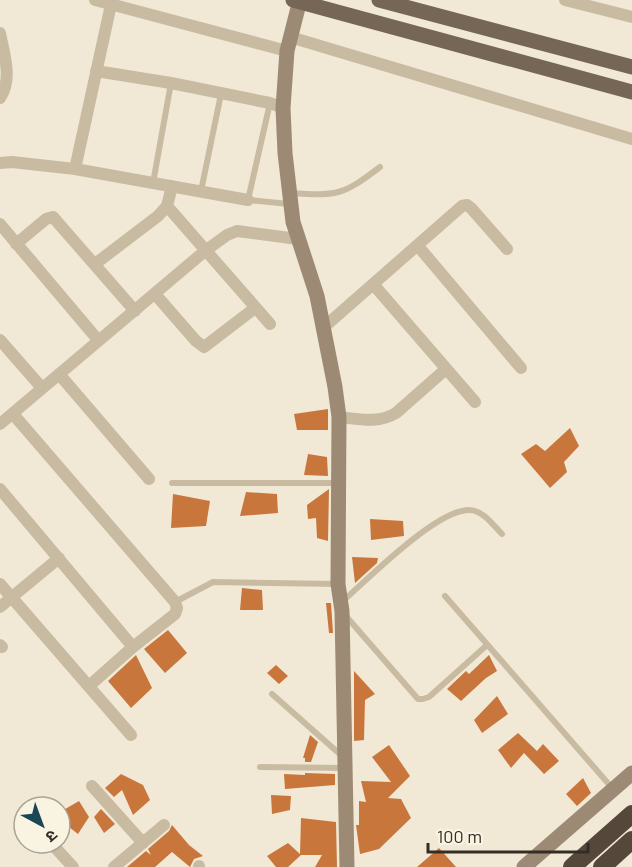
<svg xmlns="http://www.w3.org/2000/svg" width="632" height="867" font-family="Barlow,'Noto Sans Devanagari',sans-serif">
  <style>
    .building { fill: #c9763c }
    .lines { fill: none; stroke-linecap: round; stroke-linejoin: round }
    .lane { stroke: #c9bba2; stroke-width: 6 }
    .street { stroke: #c9bba2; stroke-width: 12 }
    .secondary { stroke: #9d8a74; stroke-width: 15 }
    .primary { stroke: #766655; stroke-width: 15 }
    .highway { stroke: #55483b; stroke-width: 18 }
  </style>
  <rect width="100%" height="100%" fill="#f1e9d6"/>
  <path class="building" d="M328,409v21h-31l-3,-16z
    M570,428l9,18 -15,16 3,10 -17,16 -29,-34 15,-10 9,7z
    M308,454l19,3 1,19 -24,-1z
    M329,489l-1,52 -11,-3 -1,-20 -8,1 -1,-14z
    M246,492l31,2 1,19 -38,3z
    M173,494l37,7 -4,25 -35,2z
    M370,519l33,2 1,15 -33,4z
    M352,557l26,1 -1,5 -22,20z
    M242,588l20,2 1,20h-23z
    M326,603h5l2,30h-4z
    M168,630l19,23 -22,20 -21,-24z
    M136,655l16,33 -21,20 -23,-27z
    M489,655l8,16 -11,7 -25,23 -14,-12 19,-18 3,3z
    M276,665l12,11 -9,8 -12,-11z
    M354,671l21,23 -10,6 -1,40 -10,1z
    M497,696l11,18 -26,19 -8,-13z
    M518,733l19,18 6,-7 16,17 -15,13 -20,-21 -13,15 -13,-18z
    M310,735l8,7 -7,20h-6v-4h-2z
    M389,745l21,31 -22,22 13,1 10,19 -32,31 -19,5 -4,-29h3v-24l7,1 -5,-21 30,1 -19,-25z
    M305,773l30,1v11l-50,4 -1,-15 21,1z
    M121,774l22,11 7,15 -17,15 -11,-25 -8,7 -9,-9z
    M583,778l8,15 -14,13 -11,-12z
    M271,795l20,1 -1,14 -18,4z
    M79,801l10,16 -11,17 -18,-14v-8z
    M101,809l14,15 -11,9 -10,-16z
    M301,818l35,4 1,45h-22l7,-12h-21l-13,12h-12l-9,-11 21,-13 12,11z
    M172,825l17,20 14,11 -9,3 -4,8 -18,-15 -17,15h-28l19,-16 5,4 -3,-6 21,-18z
    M439,848l17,19h-39z"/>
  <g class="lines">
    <path class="lane" d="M270,103l-22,97 41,4
      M153,183l18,-100
      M201,191l20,-97
      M289,193c48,3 53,3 91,-26
      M172,483h165
      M445,596l168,193
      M343,601c26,-23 93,-91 126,-91 14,0 24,15 33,24
      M175,602l38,-20 125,2
      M345,615l73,84h5l6,-2 58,-52
      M272,694l70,62
      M260,767l84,1"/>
    <path class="street" d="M95,0l192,51
      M565,0l67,17
      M0,33c4,21 13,46 0,65
      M290,37l342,102
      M96,71l75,12 99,20 13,5
      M0,163l12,-1 63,7 173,31
      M75,169l37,-169
      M167,206l103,118
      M0,224l98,116
      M16,244l30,-25 7,-2 82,94
      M418,246l103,122
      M95,264l63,-48 9,-10 5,-20
      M373,284l102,118
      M155,294l41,47 8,6 51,-39
      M323,328l139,-122 5,-1 4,3 36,41
      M0,340l42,48
      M59,374l90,105
      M339,417c20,2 39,7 57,-4l50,-44
      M0,424l205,-173 22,-16 10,-4 61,8
      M0,489l133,158 42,-33 2,-6 -2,-6 -162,-188
      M0,584l131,151
      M0,607l59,-49
      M0,645l2,2
      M89,686l44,-39
      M92,786l51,57
      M51,843l22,24
      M114,867l50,-42
      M199,867v-1"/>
    <path class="secondary" d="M300,0l-13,51 -4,57 2,45 8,69 24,74 18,91 4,30 -1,167 4,27 5,256
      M524,867l108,-94"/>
    <path class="primary" d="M293,0l339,92
      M379,0l253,67"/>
    <path class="highway" d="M572,867l60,-53
      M602,867l30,-27"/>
  </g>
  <g transform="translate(42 825) rotate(139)"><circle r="28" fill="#f9f3e2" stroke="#aaa396" stroke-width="1.5"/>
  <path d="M0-4.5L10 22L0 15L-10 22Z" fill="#1a4756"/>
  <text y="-9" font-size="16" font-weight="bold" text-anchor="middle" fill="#342c25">उ</text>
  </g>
  <path d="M428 843v9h160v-9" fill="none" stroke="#342c25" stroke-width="3"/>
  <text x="437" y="843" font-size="18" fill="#342c25" stroke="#f9f3e2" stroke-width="4.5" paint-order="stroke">100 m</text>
</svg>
